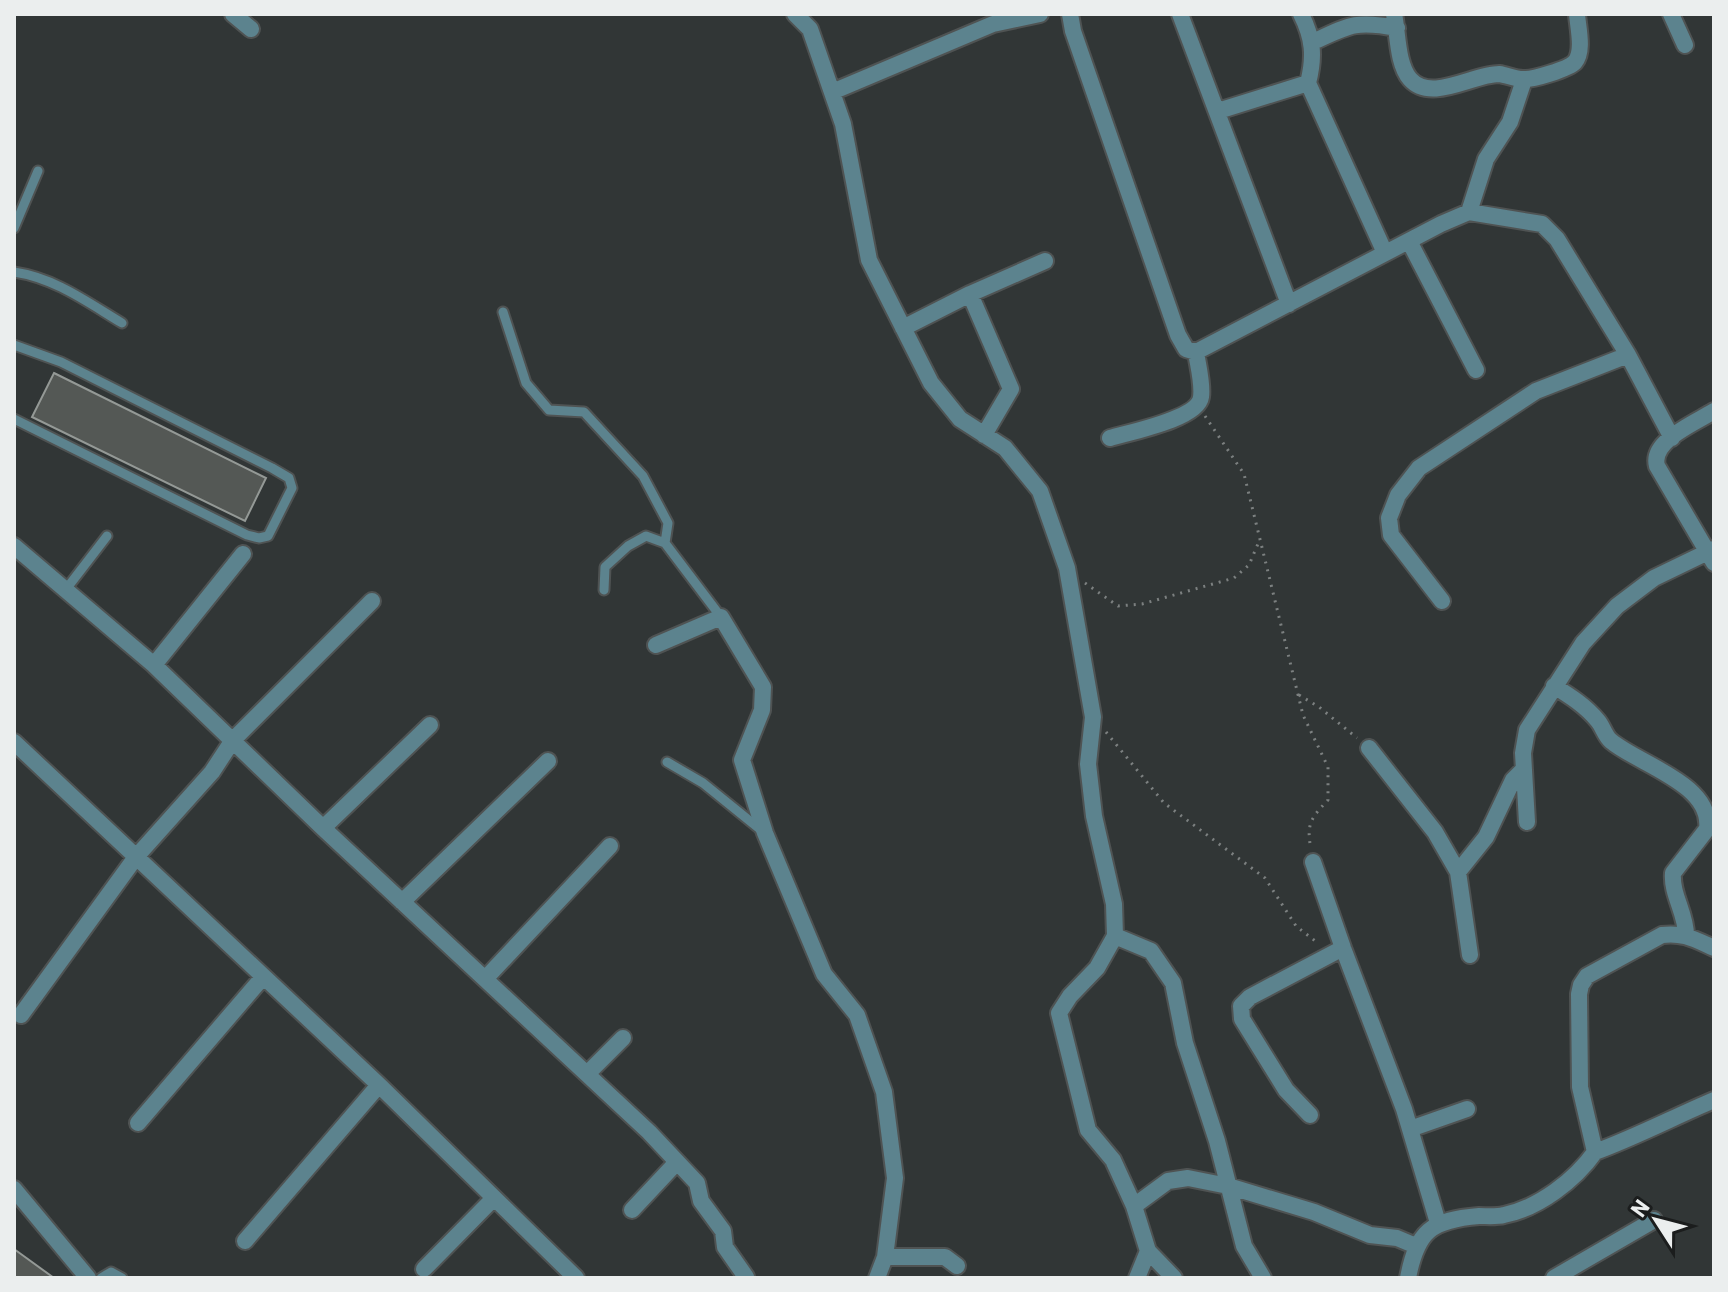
<svg xmlns="http://www.w3.org/2000/svg" width="1728" height="1292" font-family="Barlow,sans-serif">
  <style>
    .building { fill: #545855; stroke: #949996; stroke-width: 2 }
    .lines { fill: none; stroke-linecap: round; stroke-linejoin: round }
    .service-casing { stroke: #4f5353; stroke-width: 13 }
    .minor-casing { stroke: #4f5353; stroke-width: 20 }
    .path { stroke: #7c8080; stroke-width: 3; stroke-dasharray: 2 6; stroke-linecap: butt }
    .service { stroke: #5c838e; stroke-width: 9 }
    .minor { stroke: #5c838e; stroke-width: 16 }
  </style>
  <rect width="100%" height="100%" fill="#313636"/>
  <path class="building" d="M54,373l212,105 -21,43 -213,-104z
    M14,1249l40,29h-40z"/>
  <g class="lines">
    <g class="service-casing">
      <path id="service" d="M14,228l24,-57
        M14,272c41,6 73,30 108,51
        M503,312l23,71 23,27 35,2 59,64 25,47 -3,20 56,74
        M14,345l47,17 211,106 17,10 3,10 -24,48 -9,2 -12,-3 -233,-116
        M67,588l40,-52
        M604,590l1,-23 23,-21 18,-10 19,7
        M667,762l36,21 58,47
        M101,1278l10,-6 11,6"/>
    </g>
    <g class="minor-casing">
      <path id="minor" d="M233,14l18,15
        M795,14l15,15 33,95 26,136 62,123 29,36 45,29 35,43 27,77 26,149 -5,47 6,52 20,88 1,32 -18,32 -27,28 -11,17 29,117 25,30 21,46 14,45 -11,27
        M1070,14l3,17 105,304 8,14 10,3 245,-128 28,-12 73,12 15,15 71,116 44,83
        M1180,14l109,290
        M1301,14c12,24 14,42 7,69l77,170
        M1394,14c4,19 3,50 16,65 21,24 63,-5 89,-5 8,1 16,5 24,5 9,1 46,-10 52,-17 9,-11 3,-34 2,-48
        M1671,14l14,31
        M1313,42c36,-17 43,-22 84,-14
        M832,92l161,-68 47,-10
        M1218,111l90,-28
        M1469,212l17,-53 24,-37 14,-42
        M1409,241l67,129
        M970,294l41,95 -27,46
        M903,328l67,-34 75,-33
        M1714,411c-19,12 -64,30 -57,55l57,97
        M1110,438c20,-6 88,-19 91,-41 2,-13 -3,-31 -5,-45
        M14,546l140,119 169,163 326,304 48,51 4,18 22,30 2,16 21,30
        M1442,601l-51,-66 -2,-17 9,-23 21,-27 117,-77 92,-36
        M656,645l65,-28 42,70 -1,23 -20,50 23,73 59,141 33,41 27,77 11,86 -10,79 -8,21
        M154,665l89,-111
        M1554,686c16,10 32,20 44,35 5,6 7,15 13,20 27,23 102,43 96,88l-34,44c-2,21 13,40 13,62
        M14,742l365,343 197,193
        M1369,748l66,84 23,40 12,83
        M1527,822l-4,-69 4,-23 56,-87 34,-37 37,-28 60,-29
        M323,828l107,-103
        M1313,862l30,86 61,161 34,114
        M1458,872l28,-35 27,-57 11,-11
        M402,902l146,-141
        M1115,936l36,15 22,32 12,60 32,98 27,105 19,32
        M485,979l125,-133
        M21,1015l115,-158 76,-85 21,-32 139,-139
        M587,1074l36,-36
        M1310,1115l-24,-25 -44,-71 -1,-13 9,-9 93,-49
        M138,1123l125,-146
        M1410,1129l57,-20
        M1595,1152c41,-15 79,-35 119,-52
        M14,1189l74,89
        M1134,1206l34,-25 20,-3 40,8 86,26 56,23 27,3 19,8
        M632,1210l45,-48
        M245,1241l134,-156
        M1148,1251l26,27
        M885,1257h60l12,9
        M424,1269l70,-71
        M1408,1278c9,-47 23,-58 71,-62 8,0 17,1 25,-1 35,-7 71,-35 91,-63l-15,-65 -1,-93 2,-9 6,-9 75,-41c21,-3 34,5 52,13
        M1554,1278l100,-58"/>
    </g>
    <path class="path" d="M1205,416l39,58 59,241 25,52v33c-17,18 -22,24 -17,49
      M1085,583l33,23 24,-2 92,-26 15,-13 11,-26
      M1299,695l20,12 38,31
      M1106,732l58,71 101,75 31,48 23,18"/>
    <use href="#service" class="service"/>
    <use href="#minor" class="minor"/>
  </g>
  <rect width="1728" height="1292" fill="none" stroke="#ebeeee" stroke-width="32"/>
  <g transform="translate(1656 1220) rotate(306)" stroke="#1b1d1d" stroke-width="6" paint-order="stroke">
  <path d="M0-6L14 30L0 20L-14 30Z" fill="#ebeeee"/>
  <text y="-12" font-size="22" font-weight="bold" text-anchor="middle" fill="#ebeeee">N</text>
  </g>
</svg>
